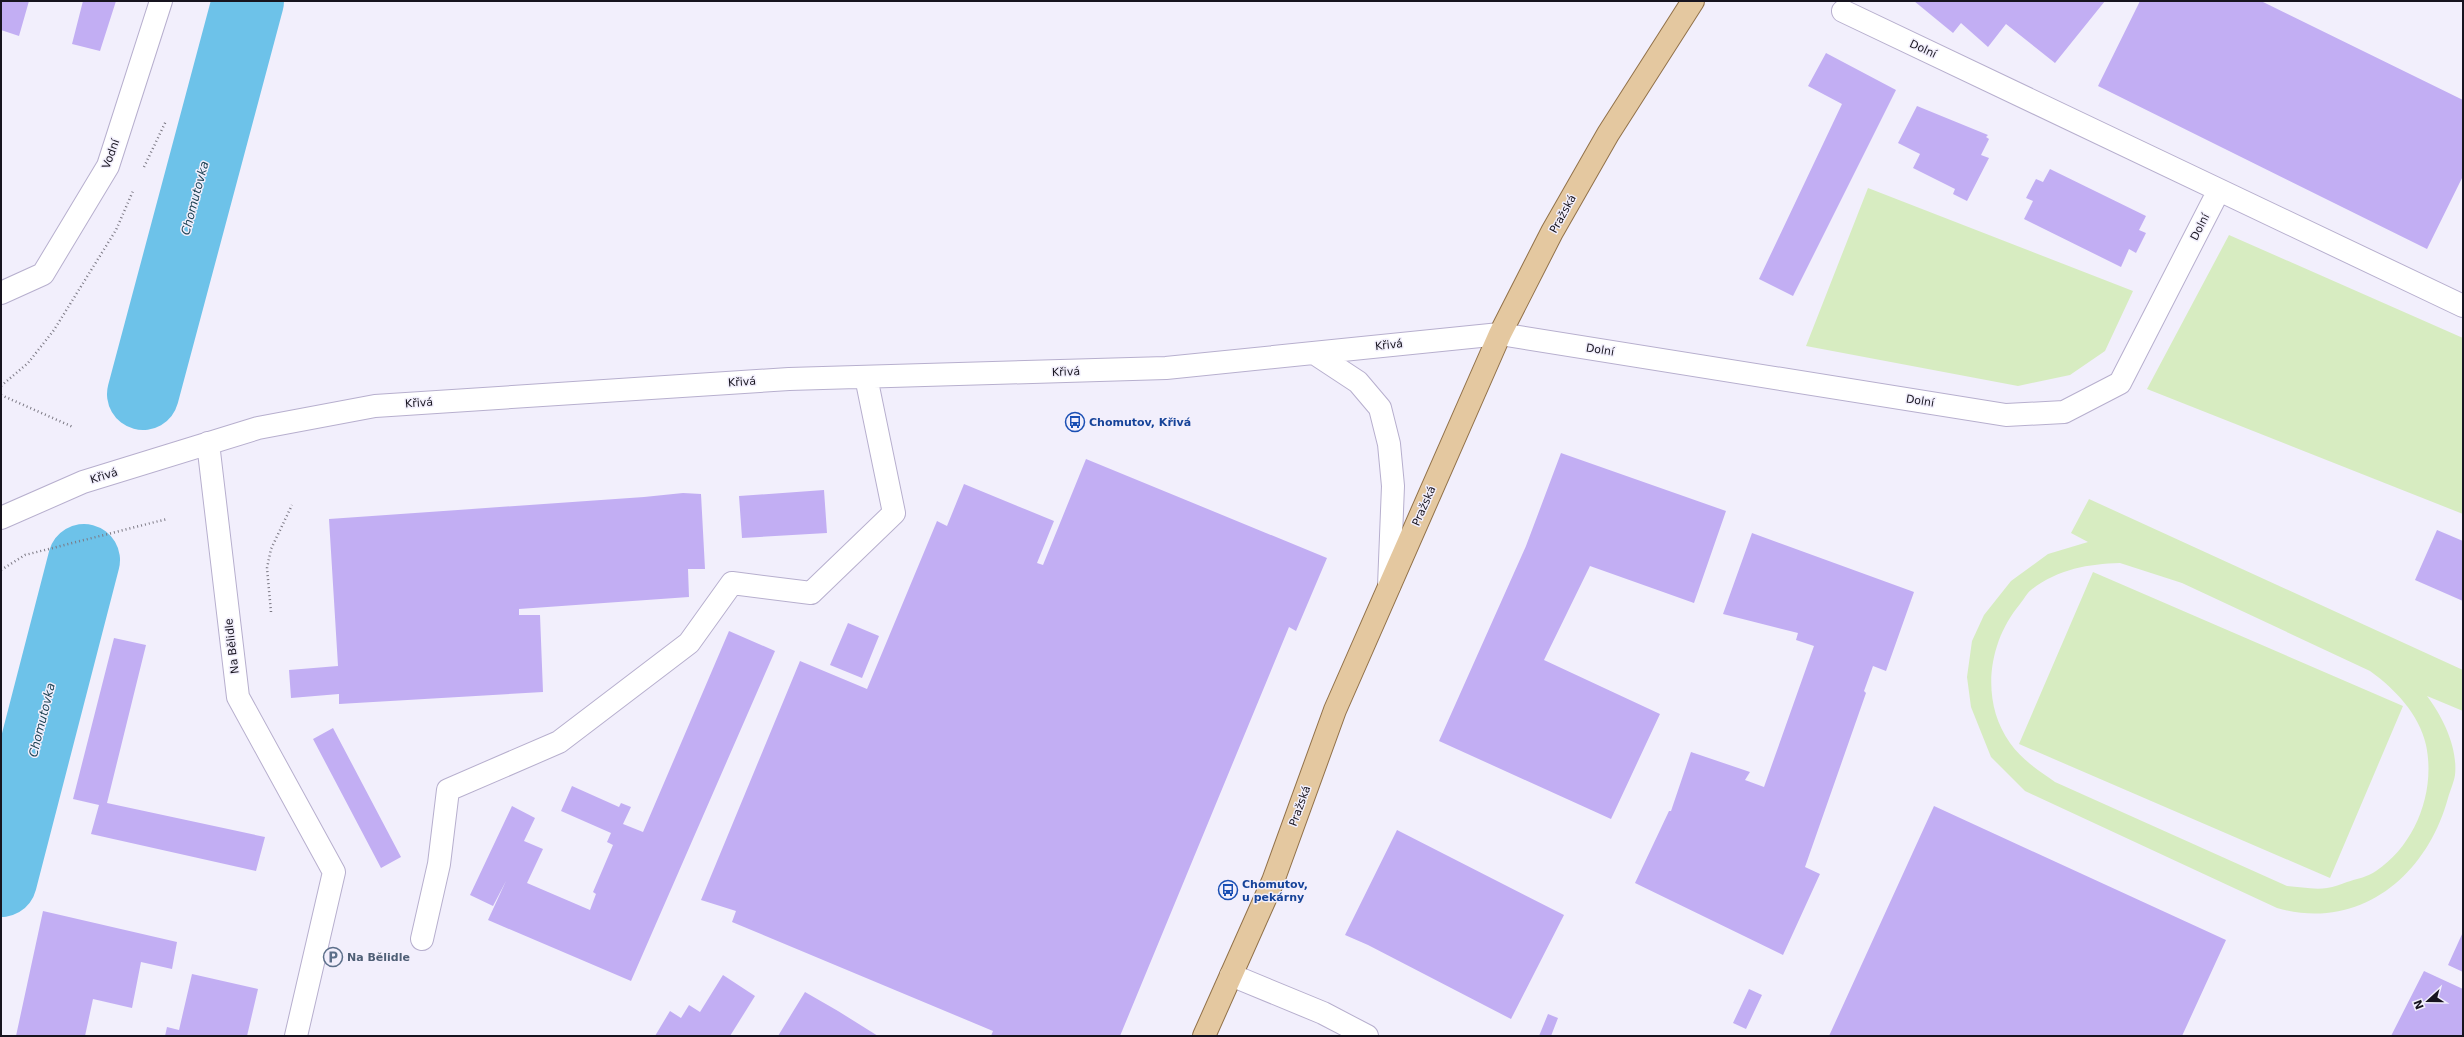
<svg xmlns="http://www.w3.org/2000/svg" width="2464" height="1037" font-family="'DejaVu Sans',sans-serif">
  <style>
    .green { fill: #d7ecc1; fill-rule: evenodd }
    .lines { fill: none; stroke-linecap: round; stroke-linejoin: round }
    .river { stroke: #6dc2e9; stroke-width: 72 }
    .building { fill: #c2aef3 }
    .minor-casing { stroke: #b7afce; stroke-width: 24 }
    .major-casing { stroke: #917149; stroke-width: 24 }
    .path { stroke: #7c7984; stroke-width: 2.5; stroke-dasharray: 1 3; stroke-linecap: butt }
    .minor { stroke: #fff; stroke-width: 22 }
    .major { stroke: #e4c8a0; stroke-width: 22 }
    .labels { text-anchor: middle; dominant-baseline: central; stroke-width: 3; stroke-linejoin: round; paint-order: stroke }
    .street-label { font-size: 11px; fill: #17141f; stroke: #f2effc }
    .transit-label { font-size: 11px; font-weight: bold; fill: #164399; stroke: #f2effc; text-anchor: start }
    .service-label { font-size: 11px; font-weight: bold; fill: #4e5e75; stroke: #f2effc; text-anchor: start }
    .water-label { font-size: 12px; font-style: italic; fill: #204556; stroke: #f2effc }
  </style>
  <rect width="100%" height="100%" fill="#f2effc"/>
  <path class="green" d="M1868,188l265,103 -28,60 -35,24 -52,11 -212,-40z
    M2229,235l234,103v176l-316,-125z
    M2089,499l374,171v41l-36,-15c16,21 31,52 28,79 -1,7 -5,16 -7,23 -21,78 -89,134 -171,110l-252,-117 -34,-34 -20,-50 -4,-30 5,-36 12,-26 27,-34 37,-27 40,-12 -17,-9zM2120,563l62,20 188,88c25,18 49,43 56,74 10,47 -11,100 -50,126 -8,6 -20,8 -29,11 -6,2 -13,5 -20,6 -12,2 -27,-1 -40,-2l-232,-104c-17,-12 -33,-22 -45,-39 -30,-42 -22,-101 10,-139 4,-5 7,-11 11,-14 27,-21 57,-26 89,-27z
    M2093,572l310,134 -73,172 -311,-134z"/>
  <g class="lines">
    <path class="river" d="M143,394l105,-393
      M1,881l83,-321"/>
  </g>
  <path class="building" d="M1,1h28l-10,35 -18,-6z
    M83,1h33l-16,50 -28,-7z
    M1914,1h191l-50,62 -49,-39 -18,23 -27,-24 -8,10z
    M2140,1h121l202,99v76l-36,73 -329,-163z
    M1826,53l70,37 -103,206 -34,-17 83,-175 -34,-18z
    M1917,106l71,29 -2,2 3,2 -8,16 8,3 -22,43 -14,-7 2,-5 -42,-21 7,-14 -22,-11z
    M2050,169l96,47 -7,14 7,3 -10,20 -7,-4 -8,18 -97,-48 9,-18 -7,-3 10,-19 7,3z
    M1561,453l165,58 -32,92 -104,-37 -46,94 116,54 -49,105 -172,-78 87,-195z
    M1086,459l241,99 -31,73 -7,-4 -169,409h-129l2,-5 -261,-109 4,-11 -35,-11 99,-239 67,28 70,-168 10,5 17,-42 90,37 -17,42 6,2z
    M824,490l3,43 -85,5 -3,-42z
    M683,493l18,1 4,75h-17l1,28 -170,12v6h21l3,77 -204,12v-10l-48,4 -2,-28 49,-4 -9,-147 315,-22z
    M2437,530l26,11v60l-48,-21z
    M1752,533l162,59 -28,79 -13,-5 -9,25 2,2 -61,174 15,7 -37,81 -148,-72 34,-72h2l20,-59 59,20 -5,8 19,7 50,-141 -18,-6 2,-7 -75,-19z
    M848,623l31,13 -17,42 -32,-13z
    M729,631l46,20 -144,330 -143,-61 18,-39 -13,25 -23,-11 42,-89 23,12 -11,23 19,8 -16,34 63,27 6,-16 -3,-2 20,-47 -6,-3 4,-9 -50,-22 11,-25 47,21 2,-4 10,4 -8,17 20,8z
    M114,638l32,7 -39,158 158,34 -9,34 -165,-37 8,-29 -26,-6z
    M333,728l68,129 -20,11 -68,-129z
    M1934,806l292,134 -44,96h-353z
    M1397,830l167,85 -53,104 -143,-74 -23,-10z
    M43,911l134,31 -5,27 -31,-7 -9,46 -39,-9 -8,37h-69z
    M2463,932v40l-15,-7z
    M2424,971l39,18v47h-72z
    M192,974l66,15 -11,47h-82l2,-9 12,3z
    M723,975l32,21 -25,40h-75l15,-25 11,7 8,-13 11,7z
    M1749,989l13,6 -16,34 -13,-6z
    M805,992l33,19 40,25h-100z
    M1548,1014l10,4 -7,18h-12z"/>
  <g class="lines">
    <g class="minor-casing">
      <path id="minor" d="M1843,11l620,295
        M1,293l42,-19 65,-108 53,-165
        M1314,353l44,29 22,26 9,36 4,42 -4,100
        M208,443l30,254 96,175 -38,164
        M1,518l82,-36 175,-54 117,-22 414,-27 377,-11 334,-34 506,81 58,-3 56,-29 99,-193
        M422,939l17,-75 9,-74 111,-48 130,-99 43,-60 79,10 83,-80 -28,-136
        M1231,975l92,38 44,23"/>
    </g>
    <g class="major-casing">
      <path id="major" d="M1204,1036l69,-155 62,-171 165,-376 52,-102 56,-98 85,-133"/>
    </g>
    <path class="path" d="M144,167l22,-46
      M1,386l27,-23 26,-33 62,-100 17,-39
      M1,395l72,32
      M1,570l24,-15 142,-36
      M271,612l-4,-44 4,-19 21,-44"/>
    <use href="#minor" class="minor"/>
    <use href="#major" class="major"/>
  </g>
  <defs>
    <g id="bus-ring" transform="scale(1)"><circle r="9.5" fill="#f2effc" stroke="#1a4fb4" stroke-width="1.5"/><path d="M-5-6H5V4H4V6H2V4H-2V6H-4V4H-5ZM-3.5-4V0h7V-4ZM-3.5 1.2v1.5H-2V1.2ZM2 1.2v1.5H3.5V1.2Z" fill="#1a4fb4"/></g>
    <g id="parking-ring" transform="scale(1)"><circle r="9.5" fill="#f2effc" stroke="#5c6f8a" stroke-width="1.5"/><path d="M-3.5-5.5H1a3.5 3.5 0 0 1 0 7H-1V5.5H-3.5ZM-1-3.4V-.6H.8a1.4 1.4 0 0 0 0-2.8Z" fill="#5c6f8a"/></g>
  </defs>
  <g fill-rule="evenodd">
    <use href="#bus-ring" x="1075" y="422"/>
    <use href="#bus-ring" x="1228" y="890"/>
    <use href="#parking-ring" x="333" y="957"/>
  </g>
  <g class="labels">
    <g class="street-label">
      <text transform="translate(1923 49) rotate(25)">Dolní</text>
      <text transform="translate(111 154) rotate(-70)">Vodní</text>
      <text transform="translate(1563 214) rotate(-61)">Pražská</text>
      <text transform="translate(2200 227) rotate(-63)">Dolní</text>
      <text transform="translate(1389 345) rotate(-6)">Křivá</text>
      <text transform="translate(1600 350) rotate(9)">Dolní</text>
      <text transform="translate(1066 372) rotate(-2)">Křivá</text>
      <text transform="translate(742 382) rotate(-4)">Křivá</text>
      <text transform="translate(1920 401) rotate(9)">Dolní</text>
      <text transform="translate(419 403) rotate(-4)">Křivá</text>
      <text transform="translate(104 476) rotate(-17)">Křivá</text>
      <text transform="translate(1424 506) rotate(-66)">Pražská</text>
      <text transform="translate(232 646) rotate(-97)">Na Bělidle</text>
      <text transform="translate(1300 806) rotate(-70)">Pražská</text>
    </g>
    <g class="transit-label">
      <text x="1089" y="422">Chomutov, Křivá</text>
      <text x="1242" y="884">Chomutov,<tspan x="1242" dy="13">u pekárny</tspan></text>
    </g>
    <g class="service-label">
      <text x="347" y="957">Na Bělidle</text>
    </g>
    <g class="water-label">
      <text transform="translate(195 198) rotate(-75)">Chomutovka</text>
      <text transform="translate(42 720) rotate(-76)">Chomutovka</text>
    </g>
  </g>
  <rect width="2464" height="1037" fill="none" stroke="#17141f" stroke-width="4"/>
  <g transform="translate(2428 1001) rotate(249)" stroke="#f2effc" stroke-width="3" paint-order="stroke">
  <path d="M0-3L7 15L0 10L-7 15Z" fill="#17141f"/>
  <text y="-6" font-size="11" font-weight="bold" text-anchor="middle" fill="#17141f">N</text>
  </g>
</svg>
